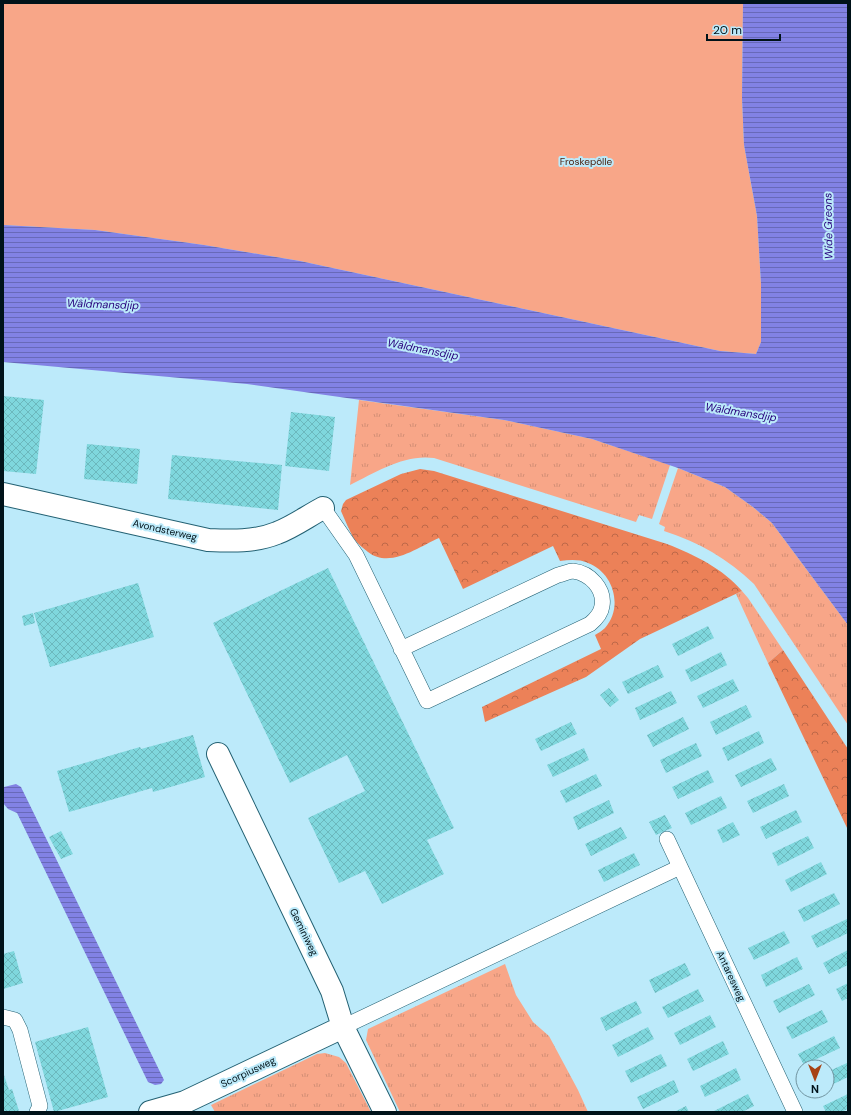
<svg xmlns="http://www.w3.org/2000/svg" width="851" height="1115" font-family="'DM Sans',sans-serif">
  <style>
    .grass { fill: url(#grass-tufts) }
    .forest { fill: url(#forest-crowns) }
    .green { fill: #f8a688 }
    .water { fill: url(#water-rules) }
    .building { fill: url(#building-cross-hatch) }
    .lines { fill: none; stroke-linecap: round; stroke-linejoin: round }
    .service-casing { stroke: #236173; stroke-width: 16 }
    .minor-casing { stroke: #236173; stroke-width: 24 }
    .service { stroke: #fff; stroke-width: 15 }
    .minor { stroke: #fff; stroke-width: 22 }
    .labels { text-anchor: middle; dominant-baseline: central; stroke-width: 4; stroke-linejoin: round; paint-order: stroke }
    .park-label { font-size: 10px; fill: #4b2110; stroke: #bceafa }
    .street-label { font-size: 10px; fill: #001219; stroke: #bceafa }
    .water-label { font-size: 11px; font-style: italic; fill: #27007c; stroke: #bceafa }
  </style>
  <defs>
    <pattern id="grass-tufts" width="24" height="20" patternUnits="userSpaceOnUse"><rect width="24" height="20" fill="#f8a688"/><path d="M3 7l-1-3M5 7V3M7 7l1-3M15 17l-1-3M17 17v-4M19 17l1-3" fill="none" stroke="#d38e75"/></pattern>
    <pattern id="forest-crowns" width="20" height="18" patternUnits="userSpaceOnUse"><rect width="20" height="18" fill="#ec8158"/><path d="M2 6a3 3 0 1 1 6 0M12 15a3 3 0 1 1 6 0" fill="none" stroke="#bd6848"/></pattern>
    <pattern id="water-rules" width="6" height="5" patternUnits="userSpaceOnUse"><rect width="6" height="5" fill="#8282e4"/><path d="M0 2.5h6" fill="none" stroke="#6869b8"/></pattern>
    <pattern id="building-cross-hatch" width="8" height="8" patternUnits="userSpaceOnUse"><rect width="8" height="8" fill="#7fd7dd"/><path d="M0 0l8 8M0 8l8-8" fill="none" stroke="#6cb8bd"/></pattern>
  </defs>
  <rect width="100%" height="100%" fill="#bceafa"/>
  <path class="grass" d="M359,400l145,20 88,19 78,26 -18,54 -13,-4 -3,7 -202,-64c-30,-4 -58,14 -84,27z
    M678,468l47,19 28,20 19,16 76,102v100l-94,-141c-26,-25 -55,-42 -90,-53l1,-4 -6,-3z
    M742,591l6,7 35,52 -15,13 -32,-69z
    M505,964l11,31 17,27 16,14 29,54 10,22h-188l-34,-72 2,-11z
    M325,1053l14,4 7,6 25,49h-156l-4,-7 106,-51z"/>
  <path class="forest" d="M420,469l14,2 233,73c28,11 55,24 75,47l-102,48 -54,38 -101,45 -3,-15 119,-58 -6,-14c3,-2 7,-4 10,-7 19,-21 8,-56 -17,-65 -9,-4 -19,-3 -28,-2l-7,-15 -90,43 -24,-51c-21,9 -49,31 -71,14 -5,-4 -10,-8 -14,-13 -5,-9 -9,-19 -13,-28l2,-7 3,-4 55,-26z
    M783,650l65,99v81l-80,-167z"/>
  <path class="green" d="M3,3h740l-1,95 2,47 13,71 4,68v58l-5,12 -36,-3 -420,-90 -96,-16 -109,-15 -92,-5z"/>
  <path class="water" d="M743,3h105v622l-76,-102 -19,-16 -28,-20 -47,-19 -86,-29 -88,-19 -257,-36 -244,-22v-137l92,5 109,15 96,16 420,90 36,3 5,-12v-58l-4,-68 -13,-71 -2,-47z
    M16,784l5,3 143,293 -3,4 -6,1 -7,-3 -131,-269 -9,-4 -5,-6 1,-16z"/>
  <path class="building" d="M3,396l41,4 -8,74 -33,-3z
    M291,412l44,5 -6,54 -44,-5z
    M87,444l53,5 -3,35 -53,-5z
    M172,455l110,10 -4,45 -110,-11z
    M328,568l126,260 -27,12 17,34 -62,30 -17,-33 -26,12 -31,-65 57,-27 -18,-36 -57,28 -77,-160z
    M138,583l16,54 -104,30 -16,-54z
    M33,613l2,10 -11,3 -2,-10z
    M708,626l6,12 -36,18 -6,-12z
    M721,652l6,13 -36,17 -6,-12z
    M658,665l6,12 -36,17 -6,-12z
    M733,679l6,12 -36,17 -6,-12z
    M609,688l10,12 -9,7 -10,-12z
    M671,691l6,12 -37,17 -5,-12z
    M746,705l6,12 -36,18 -6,-13z
    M683,717l6,12 -36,18 -6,-12z
    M571,722l6,12 -36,17 -6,-12z
    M759,731l5,12 -36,18 -6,-13z
    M193,735l12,42 -52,15 -1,-4 -83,24 -12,-41 83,-24 1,2z
    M696,743l6,13 -36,17 -6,-13z
    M584,748l5,12 -36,17 -6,-12z
    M771,758l6,12 -36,17 -6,-12z
    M708,770l6,12 -36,17 -6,-12z
    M596,774l6,12 -36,17 -6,-12z
    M784,784l5,12 -36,17 -6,-12z
    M721,796l6,12 -36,17 -6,-12z
    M609,800l5,13 -36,17 -5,-13z
    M796,810l6,12 -36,17 -6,-12z
    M665,815l7,13 -16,7 -7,-13z
    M733,822l7,13 -17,8 -6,-13z
    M621,827l6,11 -36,18 -6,-12z
    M61,831l12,23 -12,5 -12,-22z
    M808,836l6,12 -36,18 -6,-13z
    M634,853l6,12 -36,17 -6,-12z
    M821,862l6,12 -36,18 -6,-12z
    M834,893l6,11 -36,18 -6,-12z
    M847,919l1,14 -31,15 -6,-12z
    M784,931l6,12 -36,17 -6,-12z
    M848,950v15l-19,9 -6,-11z
    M14,951l9,32 -20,6v-35z
    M797,957l6,12 -37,18 -5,-12z
    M685,963l6,12 -36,18 -6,-13z
    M848,983v15l-6,3 -6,-12z
    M809,984l6,11 -36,18 -6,-12z
    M698,989l6,12 -36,17 -6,-11z
    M636,1001l6,12 -36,18 -6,-13z
    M822,1010l6,12 -36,17 -6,-12z
    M710,1015l6,12 -36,18 -6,-12z
    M88,1027l20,70 -54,15 -19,-70z
    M648,1027l6,12 -36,18 -6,-12z
    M834,1036l6,12 -36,17 -6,-11z
    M723,1041l6,13 -36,17 -6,-12z
    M661,1054l6,12 -36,17 -6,-12z
    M847,1063l1,14 -21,10v-15z
    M736,1068l5,12 -36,17 -5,-11z
    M3,1072l6,18 3,-1 7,22 -16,1z
    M674,1080l5,12 -36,17 -6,-12z
    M748,1094l6,12 -12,6h-30z
    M848,1094v15l-7,3h-15l-3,-6z
    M686,1106l3,6h-15z"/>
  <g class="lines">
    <g class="service-casing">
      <path id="service" d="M323,508l33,47 71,146 163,-77c6,-5 11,-10 12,-18 3,-17 -12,-33 -29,-35 -4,0 -10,3 -15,4l-157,74
        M667,839l128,273
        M3,1017l12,3 5,10 20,76 -3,6
        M343,1027l337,-160"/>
    </g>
    <g class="minor-casing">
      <path id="minor" d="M3,494l205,46c23,1 47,2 69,-7 16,-6 31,-17 46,-25
        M218,754l114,237 11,36 42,85
        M150,1112l35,-10 158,-75"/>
    </g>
    <use href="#service" class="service"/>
    <use href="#minor" class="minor"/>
  </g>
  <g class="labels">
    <g class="park-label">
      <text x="586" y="161">Froskepôlle</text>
    </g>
    <g class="street-label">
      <text transform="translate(165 530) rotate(13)">Avondsterweg</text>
      <text transform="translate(304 932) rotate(64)">Geminiweg</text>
      <text transform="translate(731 976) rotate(65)">Antaresweg</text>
      <text transform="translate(248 1072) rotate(-25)">Scorpiusweg</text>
    </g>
    <g class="water-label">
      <text transform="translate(828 226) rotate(-91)">Wide Greons</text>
      <text transform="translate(103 304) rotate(2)">Wâldmansdjip</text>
      <text transform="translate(423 349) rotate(11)">Wâldmansdjip</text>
      <text transform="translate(741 412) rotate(9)">Wâldmansdjip</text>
    </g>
  </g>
  <rect width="851" height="1115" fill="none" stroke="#001219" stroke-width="8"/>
  <g transform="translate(815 1079) rotate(180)"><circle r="19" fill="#bceafa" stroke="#7194a0"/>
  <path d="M0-3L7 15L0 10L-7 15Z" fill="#a74215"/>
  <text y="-6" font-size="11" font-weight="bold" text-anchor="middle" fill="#001219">N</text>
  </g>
  <path d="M707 34v6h73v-6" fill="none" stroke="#001219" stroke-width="2"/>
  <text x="713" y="34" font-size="12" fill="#001219" stroke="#bceafa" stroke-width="3" paint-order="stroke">20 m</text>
</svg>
